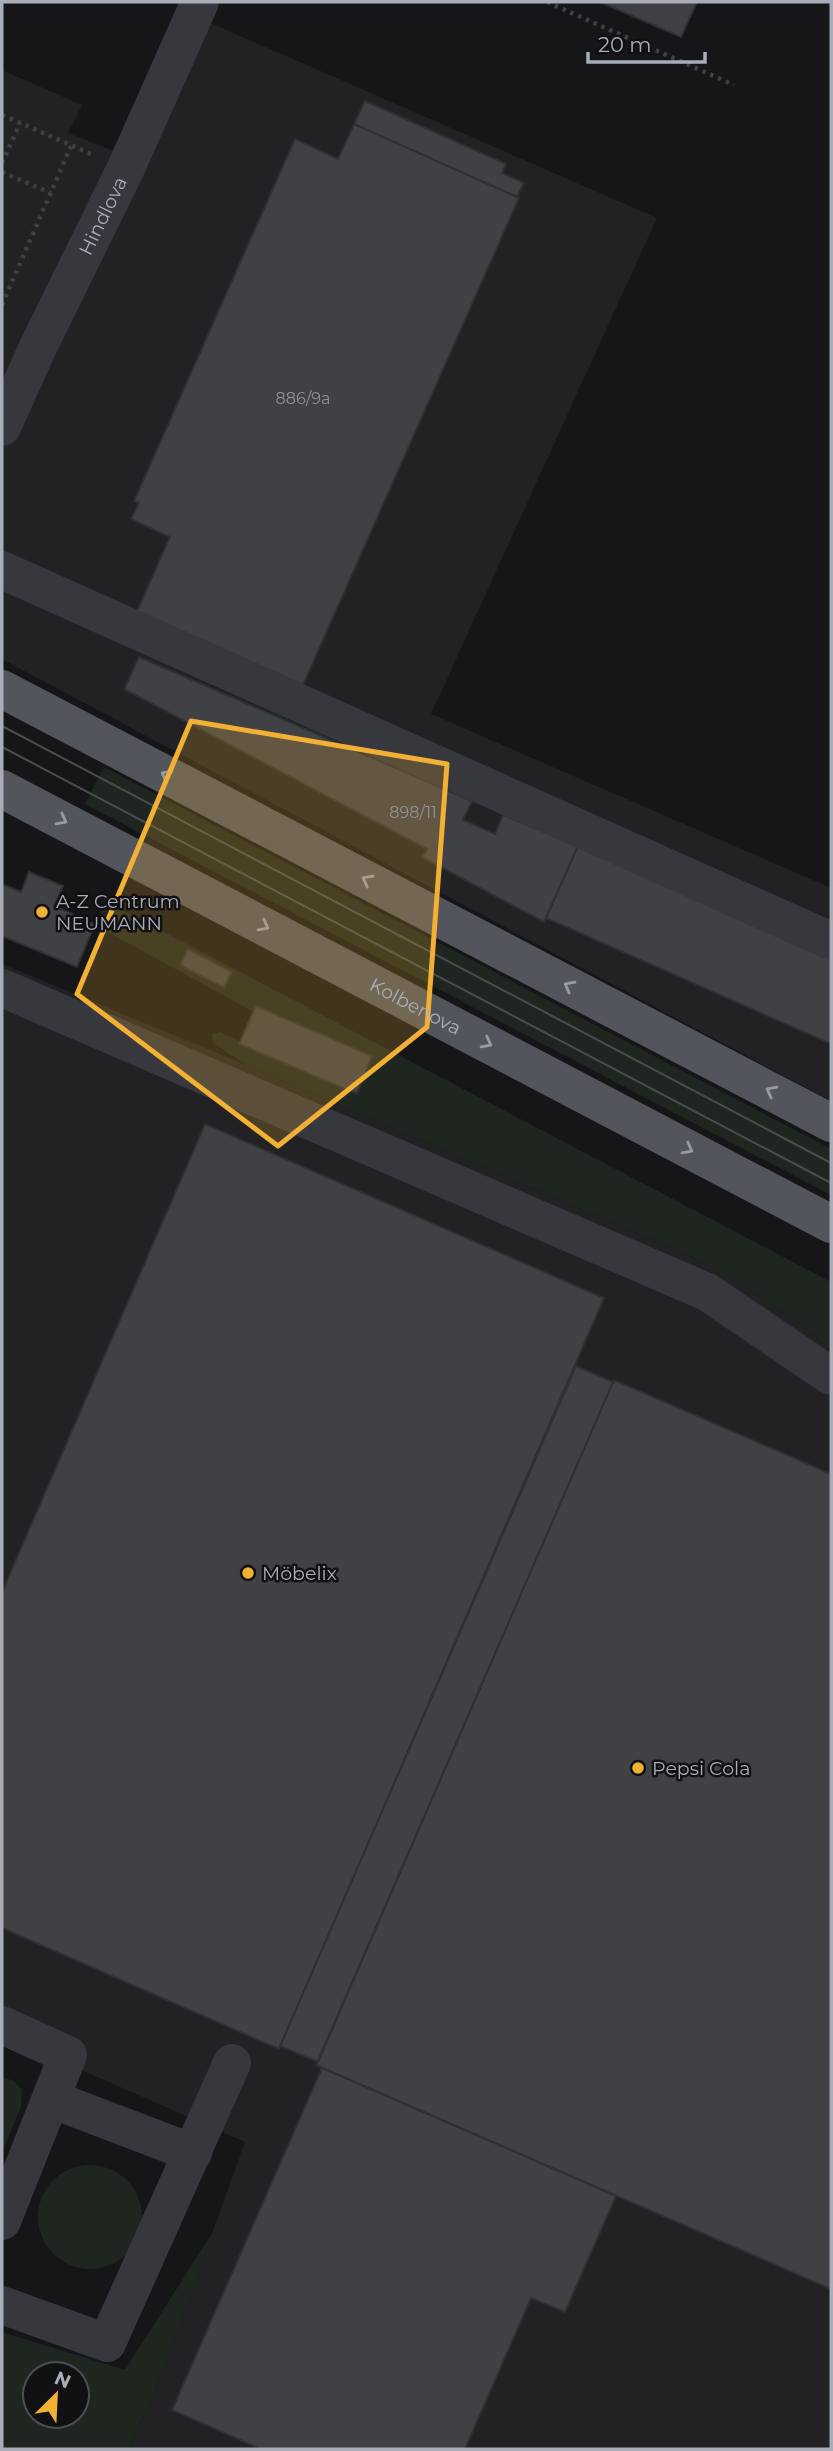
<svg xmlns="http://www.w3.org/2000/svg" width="833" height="2451" font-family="Montserrat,sans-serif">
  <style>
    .built { fill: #222225 }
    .green { fill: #1e261f; fill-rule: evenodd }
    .building { fill: #404145; stroke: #303034; stroke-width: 2 }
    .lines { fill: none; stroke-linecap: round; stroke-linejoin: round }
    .path { stroke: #3d3f44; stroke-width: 4.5; stroke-dasharray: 3.5 5; stroke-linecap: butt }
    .minor { stroke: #37383d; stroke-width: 38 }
    .major { stroke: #53555c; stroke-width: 38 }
    .tram { stroke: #4a4c52; stroke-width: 2 }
    .oneway { stroke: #979ba6 }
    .marked { fill: #f2b134; fill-opacity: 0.2; stroke: #f2b134; stroke-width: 5; stroke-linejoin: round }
    .poi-dot { fill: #f2b134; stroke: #111113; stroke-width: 2.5 }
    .labels { text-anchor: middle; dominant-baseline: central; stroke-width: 5; stroke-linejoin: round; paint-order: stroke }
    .number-label { font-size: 16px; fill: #8e929b }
    .street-label { font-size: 19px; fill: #a8adb8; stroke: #111113 }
    .poi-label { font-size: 19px; fill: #a8adb8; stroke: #111113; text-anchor: start }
  </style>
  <rect width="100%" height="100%" fill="#161618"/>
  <path class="built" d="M176,8l481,210 -226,496 400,174v213l-829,-442v-589l80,35 -14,28 46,18z
    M2,964l244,101 444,191 40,19 68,46 33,28v1100h-702l30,-68 86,-239 -243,-107z"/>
  <path class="green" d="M104,767l727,382v46l-746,-391z
    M105,901l726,381v67c-43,-37 -90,-68 -141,-93l-444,-191 -34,-23 1,-8 7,-2 21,10 -1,2 117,50 15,-37 -116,-51 -2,6 -159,-87z
    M2,2077l12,4 8,9 -1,17 -19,45z
    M38 2217a52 52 0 1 1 104 0a52 52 0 1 1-104 0Z
    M214,2230l-55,151 -30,68h-127v-117l123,38zM77,2374v42h-42v-42z"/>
  <path class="building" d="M600,2h97l-16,35z
    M365,101l141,63 -4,9 22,10 -7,14 -163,-73z
    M354,124l165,74 -216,487 -166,-74 33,-74 -39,-18 8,-16 -5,-2 161,-362 43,20z
    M139,657l333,144 -9,19 32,14 8,-19 75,31 -34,76 -122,-65 5,-8 -303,-160z
    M578,846l253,112v86l-285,-126z
    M29,872l34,14 -9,20 41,18 -18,43 -75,-31v-52l19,8z
    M188,949l44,23 -8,16 -44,-23z
    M256,1006l116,50 -15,38 -118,-50z
    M205,1124l399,174 -325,751 -277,-121v-336z
    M576,1366l37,16 -295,680 -38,-16z
    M614,1380l217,94v815l-515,-224z
    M322,2068l294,128 -51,116 -34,-14 -66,151h-204l-89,-39z"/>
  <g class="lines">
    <path class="path" d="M547,2l187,83
      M2,115l89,39
      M2,163l18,-40
      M2,172l49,21
      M2,305l69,-159"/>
    <g class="minor">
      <path id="s1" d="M2,427l36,-80 88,-179 74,-166"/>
      <path d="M2,570l829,371"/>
      <path d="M2,988l705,304 124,84"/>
      <path d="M2,2025l66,30 -66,166"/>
      <path d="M51,2099l142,54"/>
      <path d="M2,2305l105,38 125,-280"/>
    </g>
    <g class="major">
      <path d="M2,689l829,434"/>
      <path id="s2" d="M2,789l829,435"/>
    </g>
    <path class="tram" d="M2,726l829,437
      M2,747l829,436"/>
  </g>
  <defs><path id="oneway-chevron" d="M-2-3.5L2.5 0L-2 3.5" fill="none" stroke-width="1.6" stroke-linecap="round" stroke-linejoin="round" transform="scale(1.75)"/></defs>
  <g class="oneway">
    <use href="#oneway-chevron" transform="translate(166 775) rotate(-152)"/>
    <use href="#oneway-chevron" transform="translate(62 820) rotate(28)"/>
    <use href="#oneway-chevron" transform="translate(367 880) rotate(-152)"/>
    <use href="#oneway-chevron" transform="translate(264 926) rotate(28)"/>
    <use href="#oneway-chevron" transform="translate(569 986) rotate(-152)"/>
    <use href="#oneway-chevron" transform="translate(487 1043) rotate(28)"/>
    <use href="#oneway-chevron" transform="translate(771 1091) rotate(-152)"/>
    <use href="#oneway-chevron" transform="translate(688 1149) rotate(28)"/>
  </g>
  <path class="marked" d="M191,721l256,43 -20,263 -149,119 -201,-152z"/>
  <g class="poi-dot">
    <circle cx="42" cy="912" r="7"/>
    <circle cx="248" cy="1573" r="7"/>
    <circle cx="638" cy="1768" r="7"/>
  </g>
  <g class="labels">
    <g class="number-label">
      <text x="303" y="398">886/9a</text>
      <text x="413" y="812">898/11</text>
    </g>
    <g class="street-label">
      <text stroke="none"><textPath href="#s1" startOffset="234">Hindlova</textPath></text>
      <text stroke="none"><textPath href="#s2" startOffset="467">Kolbenova</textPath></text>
    </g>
    <g class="poi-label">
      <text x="56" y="901">A-Z Centrum<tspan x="56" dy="22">NEUMANN</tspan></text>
      <text x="262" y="1573">Möbelix</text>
      <text x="652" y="1768">Pepsi Cola</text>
    </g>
  </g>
  <rect width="833" height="2451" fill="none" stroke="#a8adb8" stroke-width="7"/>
  <g transform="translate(56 2395) rotate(24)"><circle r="33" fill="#111113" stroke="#4d4f55" stroke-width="2"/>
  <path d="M0-5L12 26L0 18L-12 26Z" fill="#f2b134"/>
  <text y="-10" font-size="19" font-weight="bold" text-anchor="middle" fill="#a8adb8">N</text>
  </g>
  <path d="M588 52v10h117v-10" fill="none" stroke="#a8adb8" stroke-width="3.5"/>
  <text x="598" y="52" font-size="21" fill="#a8adb8" stroke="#111113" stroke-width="5" paint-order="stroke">20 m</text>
</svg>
